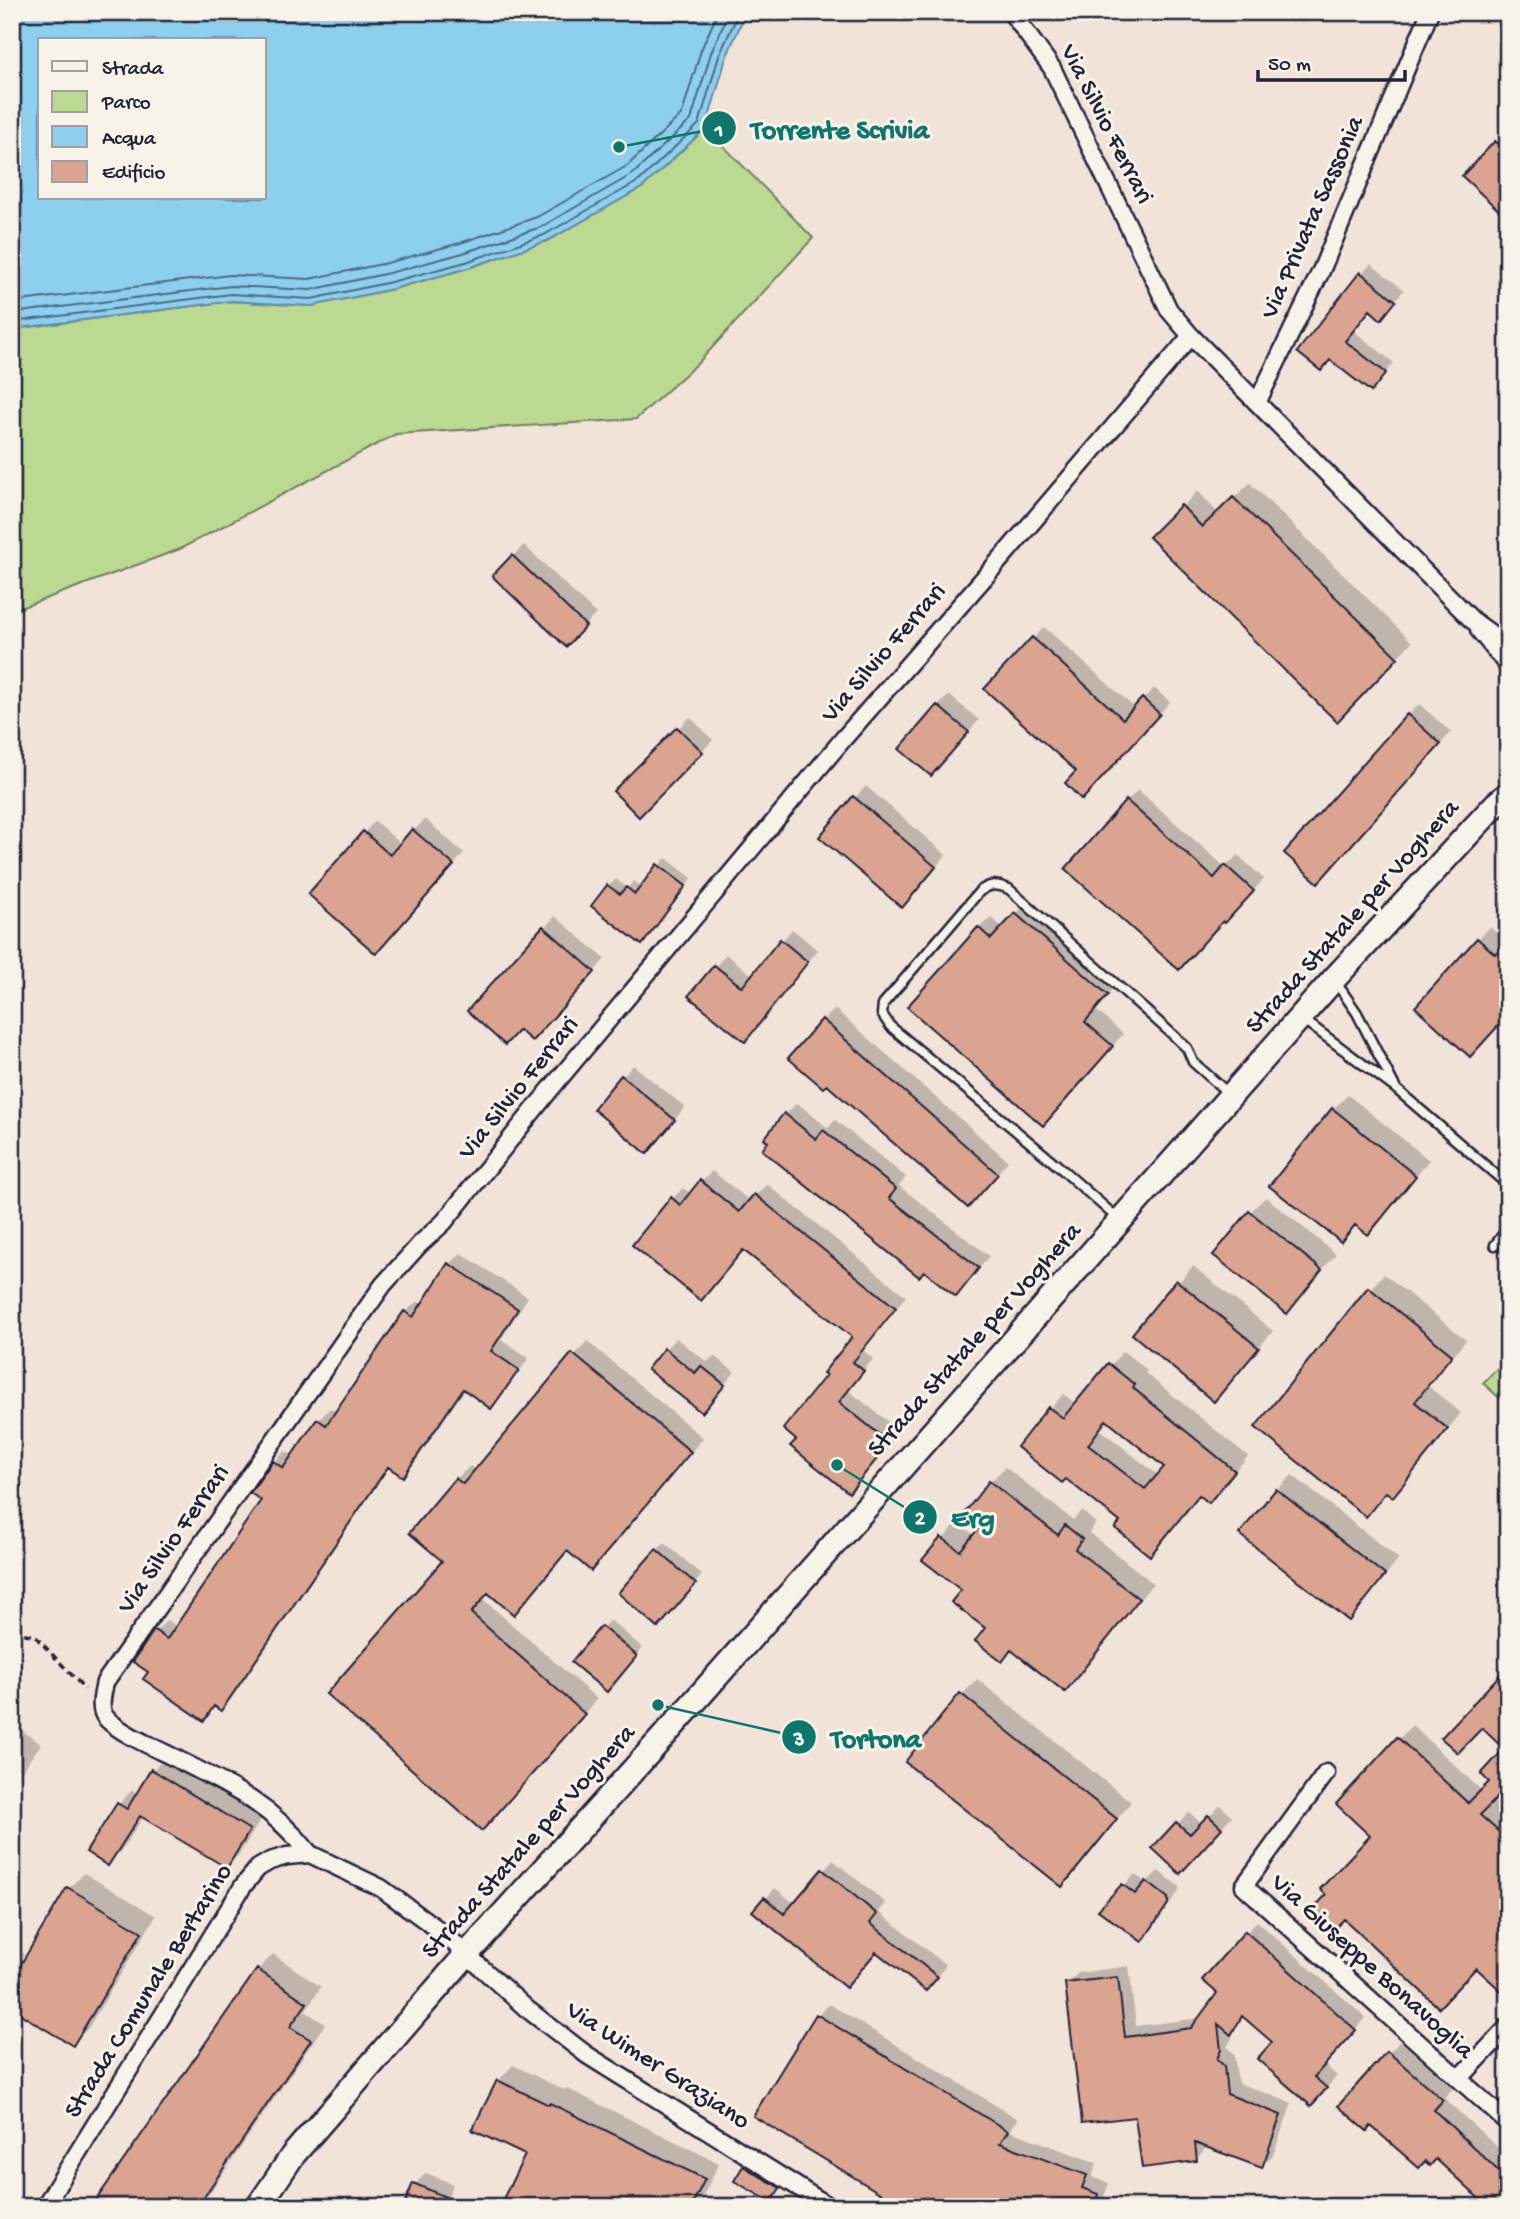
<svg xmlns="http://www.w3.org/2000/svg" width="1520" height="2219" font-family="'Gochi Hand',sans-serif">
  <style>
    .green { fill: #bcd991; stroke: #6f7e66; stroke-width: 2 }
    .water { fill: #8dd0ee; stroke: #628aa6; stroke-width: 2; fill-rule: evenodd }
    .shadow { fill: #0003; fill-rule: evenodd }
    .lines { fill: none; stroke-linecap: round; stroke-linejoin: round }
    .shore { stroke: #4d6883; stroke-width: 2 }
    .building { fill: #daa491; stroke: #22223b; stroke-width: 2; fill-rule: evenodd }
    .service-casing { stroke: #22223b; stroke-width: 13 }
    .minor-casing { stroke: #22223b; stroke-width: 21 }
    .secondary-casing { stroke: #22223b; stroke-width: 28 }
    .path { stroke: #22223b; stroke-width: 3.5; stroke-dasharray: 7 5; stroke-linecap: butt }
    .service { stroke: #f7f3e8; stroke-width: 8 }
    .minor { stroke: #f7f3e8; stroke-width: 16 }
    .secondary { stroke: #f7f3e8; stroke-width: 23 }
    .labels { text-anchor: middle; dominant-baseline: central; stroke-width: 6; stroke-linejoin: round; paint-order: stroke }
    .street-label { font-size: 26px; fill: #22223b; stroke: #f7f3e8 }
    .leader { fill: none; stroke: #0f766e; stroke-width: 2.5 }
    .callout-dot { fill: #0f766e; stroke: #f7f3e8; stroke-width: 2.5 }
    .mark-label { font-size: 21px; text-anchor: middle; font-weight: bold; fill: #fff }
    .callout-label { font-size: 28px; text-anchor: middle; font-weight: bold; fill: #0f766e; stroke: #f7f3e8; stroke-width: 6; stroke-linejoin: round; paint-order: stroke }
  </style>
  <rect width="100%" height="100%" fill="#f1e3d7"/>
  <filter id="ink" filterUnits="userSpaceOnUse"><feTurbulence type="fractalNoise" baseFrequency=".0143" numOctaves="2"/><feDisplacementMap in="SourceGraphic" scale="14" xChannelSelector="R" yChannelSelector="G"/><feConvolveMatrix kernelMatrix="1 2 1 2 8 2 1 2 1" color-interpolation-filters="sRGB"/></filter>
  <g filter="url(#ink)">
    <path class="green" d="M706,128l107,110 -114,124 -63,57 -240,15 -216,115 -168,62v-282l220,-28 79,5 82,-17 75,-21 79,-27 96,-54z
      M1508,1357v49l-25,-23z"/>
    <path class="water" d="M27,12h719l-20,46 -20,70 -63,59 -96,54 -79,27 -75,21 -82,17 -79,-5 -220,28v-304zM40,40h224v158h-224z"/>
    <path class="shadow" d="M1508,131v85l-44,-40z
      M1371,264l33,26 -23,27 -10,-8 -17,22 40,32 -23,27 -39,-31 -11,10 40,-95z
      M1250,483l162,159 -75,77 -185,-182 46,-46 20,22z
      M524,545l72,69 -30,30 -72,-68z
      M1044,627l91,81 19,-20 16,14 -76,84 -107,-97z
      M949,695l30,25 -37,43 -4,-57z
      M1419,704l32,28 -122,137 79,-153z
      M690,717l23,23 -74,74 -23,-23z
      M866,786l80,69 -33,39 -58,-96z
      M1138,790l87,77 13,-12 26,24 -27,31 -14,9 -96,-118z
      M425,819l39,34 -76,87 -24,-107 11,-12 26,23z
      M666,858l26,20 -43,57 -40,-49 7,-7 11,9 7,-7 8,6z
      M1508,895v20l-10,-9z
      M1027,903l91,80 -23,26 28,25 -69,78 -75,-184 12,-11 12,11z
      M555,916l50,43 -61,69h-24l-51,-17z
      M1490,927l17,15 1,72 -30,-75z
      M792,929l26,21 -73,89 -54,-43 35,-42 27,22z
      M835,1009l173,152 -29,34 -156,-174z
      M633,1065l52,42 -27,33 -63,-31z
      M1348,1095l81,65 -61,73 -11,-9 -16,16 -8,-131z
      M797,1103l31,25 7,-8 71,57 -7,9 90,70 -22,27 -182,-168z
      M712,1171l38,30 17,-17 139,112 -43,54 10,9 -25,31 52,41 -51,60 -51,-52 30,-64 26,-38 -110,-88 -43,50 -29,-100 11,-11 8,6z
      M1266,1197l70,57 -50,58 -36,-100z
      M461,1253l67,44 -27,42 28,19 -27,38 -12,11 -25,-18 -51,75 -11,11 -13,-9 -158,232 -11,11 -6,-3 -11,12 -54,-47 6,-40 11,-11 10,7 86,-127 11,-38 11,-11 8,5 25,-36 12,-12 6,5 70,-101 11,-11 6,4 27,-41z
      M1193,1266l80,65 -59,68 -80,-65z
      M1384,1274l82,66 -38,46 33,27 -54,67 -15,15 -4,-4 -22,23 4,-225z
      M676,1338l31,24 7,-6 21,16 -33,39 -37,-62z
      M587,1341l116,97 -112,131 -23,-19 -54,63 -25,-21 -6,7 114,100 -102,116 -50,-254 11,-82 14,-13 6,5z
      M1123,1351l24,19 -2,3 103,83 -39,45 -9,-7 -50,60 -28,-33 -56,-44 -47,-30 44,-53 13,10zM1109,1419l57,47 -7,10 -58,-46z
      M1005,1467l68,53 9,-9 14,12 -7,10 64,50 -72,92 -16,15 -52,-41 -11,11 -15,-32 -24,-38 -38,-30 33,-38 17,14 7,-9 8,-45z
      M1292,1475l107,84 -35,44 -15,16 -72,-129z
      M665,1543l37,32 -37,43 -8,-68z
      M610,1620l33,28 -29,34 -11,-55z
      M1508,1669v128l-7,-6 -9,9 16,15v172l-31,-21 -104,-130 -35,-32 74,-79 70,66 9,-9 15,-33z
      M977,1679l154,123 -54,68 -15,15 -100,-190z
      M12,1723l29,21 -29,41z
      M166,1757l97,59 -23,37 -13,13 -83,-50 -23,35 -13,13 11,-60 13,-14 6,4 15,-24z
      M1220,1805l12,11 -41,45 -37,-13 35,-36 13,12z
      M833,1860l53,43 -7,9 67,53 -10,14 -59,-29 -122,-39 20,-23 20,16z
      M1158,1871l21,15v5l-26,37 -11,11 -41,-30 34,-35 11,9z
      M84,1873l72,43 -68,112 -15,16 -4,-156z
      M1257,1921l109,97 -42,46 13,12 -15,17 -48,-51 -29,-26 -14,16 1,6 -5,9 7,7 4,29 54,20 -19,52 -12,11 -54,-20 -11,14 -59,-45 -70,-131 11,-11 51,-7 7,60 65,-8 18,-25 27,-60z
      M273,1954l48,33 -16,24 20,13 -125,183h-90l-11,-8 159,-229z
      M829,2004l189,115 -8,12 87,32 -5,14 17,6 -9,24h-194l-88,-192z
      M1400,2041l53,47 -9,10 64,59v50l-72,-50 -95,-51z
      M1508,2047v15l-8,-6z
      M513,2065l51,25 2,-2 153,75 -21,44h-197l26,-52 -29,-74z
      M752,2160l34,20 -15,20 -27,-33z
      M426,2173l27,11 -9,23 -29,-23z"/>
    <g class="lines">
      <path class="shore" d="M12,302l218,-27 79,4 78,-16 73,-20 77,-26 90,-51 55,-52 19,-64 17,-38
        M12,313l219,-27 79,4 79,-17 74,-20 78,-26 92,-53 58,-54 20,-67 18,-41
        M12,322l219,-28 80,5 80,-17 75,-20 78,-27 95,-54 60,-57 20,-68 20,-44"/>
    </g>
    <path class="building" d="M1495,141l13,11v67l-46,-43z
      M1360,272l36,29 -15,19 -11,-10 -25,31 41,32 -15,19 -41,-32 -9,11 -24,-19z
      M1233,497l165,161 -61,64 -188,-185 32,-32 21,22z
      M512,555l74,71 -20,21 -74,-71z
      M1032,637l91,82 19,-21 18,16 -78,86 -17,-17 11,-12 -92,-82z
      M937,705l32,27 -38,44 -32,-27z
      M1407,714l34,30 -123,139 -34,-30z
      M677,727l26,25 -64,65 -26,-26z
      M853,796l83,71 -34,41 -83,-71z
      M1126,800l88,78 11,-13 29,26 -29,32 -2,-2 -44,49 -114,-101z
      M412,829l42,36 -78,89 -68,-60 55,-63 27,24z
      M657,864l29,22 -44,59 -51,-39 16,-21 13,9 6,-7 9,7z
      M1015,913l93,82 -23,27 28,24 -70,80 -136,-119 71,-80 13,12z
      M543,926l52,46 -63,69 -13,-11 -14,15 -38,-34z
      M1477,938l18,16 13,-15v76l-38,42 -55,-50z
      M780,939l28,23 -63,80 -57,-46 26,-31 28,22z
      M822,1019l176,155 -30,34 -141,-123 -4,3 -35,-30z
      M621,1075l54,45 -28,34 -54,-45z
      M1332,1108l84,68 -48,59 -13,-10 -14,17 -72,-56z
      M784,1113l32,26 7,-9 73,59 -7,9 90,70 -23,29 -32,-26 -5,6 -157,-127 6,-8 -4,-3z
      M700,1180l39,32 15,-18 142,114 -43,54 11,9 -25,31 51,41 -41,50 -59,-47 6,-6 -13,-11 43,-54 -3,-2 29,-36 -109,-87 -42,51 -69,-56 39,-48 9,8z
      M1249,1211l73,59 -35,44 -74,-59z
      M448,1263l70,46 -27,42 28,19 -28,39 -28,-20 -60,88 -15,-10 -167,244 -7,-5 -10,15 -61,-42 5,-7 -15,-10 21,-32 13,9 94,-139 -11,-7 23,-32 10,7 34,-49 9,6 78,-114 9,6z
      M1176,1280l83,68 -45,54 -82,-68z
      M1368,1287l84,68 -37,47 33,27 -55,68 -7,-5 -20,25 -111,-90z
      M664,1348l31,25 6,-7 24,19 -23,28 -55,-44z
      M572,1353l119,99 -100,119 -24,-20 -53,64 -26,-22 -17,20 114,101 -103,117 -156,-137 116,-133 -33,-28 46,-55 8,6z
      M1108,1363l27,22 -2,3 102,83 -26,32 -10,-8 -49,61 -35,-28 5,-6 -54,-43 -4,4 -45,-36 31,-40 15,11zM1106,1420l58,47 -19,22 -57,-44z
      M989,1481l69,54 7,-10 17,14 -7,10 64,50 -74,93 -54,-42 -9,12 -27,-21 10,-13 -34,-26 10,-12 -39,-30 19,-23 19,14 19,-23 -16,-13z
      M1276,1489l109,86 -36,46 -110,-87z
      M656,1549l40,35 -38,44 -40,-35z
      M601,1626l36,30 -30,36 -36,-30z
      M1508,1666v121l-28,28 28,25v157l-32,-29 -37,40 -95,-89 -11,12 -22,-20 15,-16 -6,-6 50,-53 -34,-32 61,-67 71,66 21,-21 -8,-8 23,-25 -22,-21 -24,25 -17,-15z
      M960,1693l157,126 -55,68 -157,-125z
      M151,1769l99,61 -23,38 -87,-52 -32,50 -22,-14 31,-49 10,6z
      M1208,1815l14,13 -42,46 -28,-26 24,-26 14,12z
      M822,1869l55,45 -7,9 68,54 -12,14 -50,-39 -30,36 -94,-77 12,-14 20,17z
      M1146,1881l22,17v6l-26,38 -44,-32 24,-26 13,10z
      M67,1887l75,45 -69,114 -61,-37v-30z
      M1245,1931l111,99 -42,47 13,11 -16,18 -54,-47 15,-17 -30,-26 -11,19 -13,-11 3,26 -4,9 7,7 3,28 54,21 -19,53 -67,-25 2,18 -55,7 -7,-51 -53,6 -17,-140 53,-6 7,60 66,-9 26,-35 -15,-13z
      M257,1969l50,34 -17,24 21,13 -114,167h-90l-11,-7z
      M816,2014l192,117 -8,12 87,32 -5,13 16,6 -4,13h-191l-150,-91z
      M1387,2051l56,49 -9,10 74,70v27h-20l-52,-48 -6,7 -5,-5 -6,7 -48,-42 -4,5 -29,-25z
      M497,2080l52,25 1,-2 155,76 -14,28h-192l26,-52 -53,-25z
      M743,2166l37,22 -9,14 -37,-21z
      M413,2183l56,24h-66z"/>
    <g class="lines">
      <g class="service-casing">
        <path id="service" d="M1335,981l22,32 37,72
          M1301,1018l94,70 113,97
          M1117,1218l-60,-53 -167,-139 -8,-12 1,-10 96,-112c11,-9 18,-8 30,-3l163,145 15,14 6,14 36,32
          M1495,1245l13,-17"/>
      </g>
      <g class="minor-casing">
        <path id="minor" d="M1011,12l41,56 117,242 22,26 281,284 36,26
          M1257,403l64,-132 109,-259
          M1479,630l29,36
          M1326,1773l-82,113 264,237
          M310,1854c-39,-50 -84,-70 -139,-98 -18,-9 -51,-23 -65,-38 -8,-9 -3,-25 -1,-36l278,-397 37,-41 24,-22 105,-131 295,-353 161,-184 186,-218
          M1459,2079l49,-52
          M44,2207l199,-321 15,-18 12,-7 17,-5 23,-2 71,34 62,45 84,76 60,46 243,152"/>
      </g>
      <g class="secondary-casing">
        <path id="secondary" d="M258,2207l35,-52 173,-200 197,-218 671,-758 162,-175 12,-10"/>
      </g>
      <path class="path" d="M12,1633l22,2 51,54"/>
      <use href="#service" class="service"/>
      <use href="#minor" class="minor"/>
      <use href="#secondary" class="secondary"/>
    </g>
  </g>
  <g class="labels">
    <g class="street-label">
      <text transform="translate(1105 125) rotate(63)">Via Silvio Ferrari</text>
      <text transform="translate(1314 218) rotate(-66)">Via Privata Sassonia</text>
      <text transform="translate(885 654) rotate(-49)">Via Silvio Ferrari</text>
      <text transform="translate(1354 918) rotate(-48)">Strada Statale per Voghera</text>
      <text transform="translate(520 1089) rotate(-51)">Via Silvio Ferrari</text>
      <text transform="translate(976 1341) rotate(-48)">Strada Statale per Voghera</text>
      <text transform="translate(175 1540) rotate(-55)">Via Silvio Ferrari</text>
      <text transform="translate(530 1843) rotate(-48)">Strada Statale per Voghera</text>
      <text transform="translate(1371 1968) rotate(42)">Via Giuseppe Bonavoglia</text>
      <text transform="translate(150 1992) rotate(-58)">Strada Comunale Bertarino</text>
      <text transform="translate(657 2067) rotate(33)">Via Wimer Graziano</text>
    </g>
  </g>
  <path class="leader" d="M619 147L719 128M837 1465L920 1517M658 1705L799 1737"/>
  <g class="callout-dot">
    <circle cx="619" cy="147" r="7"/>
    <circle cx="837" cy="1465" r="7"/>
    <circle cx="658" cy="1705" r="7"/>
    <circle cx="719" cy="128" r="18"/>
    <circle cx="920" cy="1517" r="18"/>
    <circle cx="799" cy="1737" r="18"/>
  </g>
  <g class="mark-label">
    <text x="719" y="136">1</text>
    <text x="920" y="1524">2</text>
    <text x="799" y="1745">3</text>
  </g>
  <g class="callout-label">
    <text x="840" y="138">Torrente Scrivia</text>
    <text x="973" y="1526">Erg</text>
    <text x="876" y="1747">Tortona</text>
  </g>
  <rect width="1520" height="2219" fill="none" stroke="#f7f3e8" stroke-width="42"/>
  <rect x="21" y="21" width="1478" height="2177" fill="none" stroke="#22223b" stroke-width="2.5" filter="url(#ink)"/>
  <rect x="38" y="38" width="228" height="161" fill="#f7f3e8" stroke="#a29fa3" stroke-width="2"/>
  <rect x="52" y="61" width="35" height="10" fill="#f7f3e8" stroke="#a29fa3" stroke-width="2"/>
  <text x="102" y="74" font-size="21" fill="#22223b">Strada</text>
  <rect x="52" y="91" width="35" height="21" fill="#bcd991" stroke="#a29fa3" stroke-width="2"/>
  <text x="102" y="108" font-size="21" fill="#22223b">Parco</text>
  <rect x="52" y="126" width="35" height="21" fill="#8dd0ee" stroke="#a29fa3" stroke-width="2"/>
  <text x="102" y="144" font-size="21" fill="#22223b">Acqua</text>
  <rect x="52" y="161" width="35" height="21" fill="#daa491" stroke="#a29fa3" stroke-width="2"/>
  <text x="102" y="178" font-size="21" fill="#22223b">Edificio</text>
  <path d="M1258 70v10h147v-10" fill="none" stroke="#22223b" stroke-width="3.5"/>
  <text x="1268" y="70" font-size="21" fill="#22223b" stroke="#f7f3e8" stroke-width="5" paint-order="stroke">50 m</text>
</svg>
